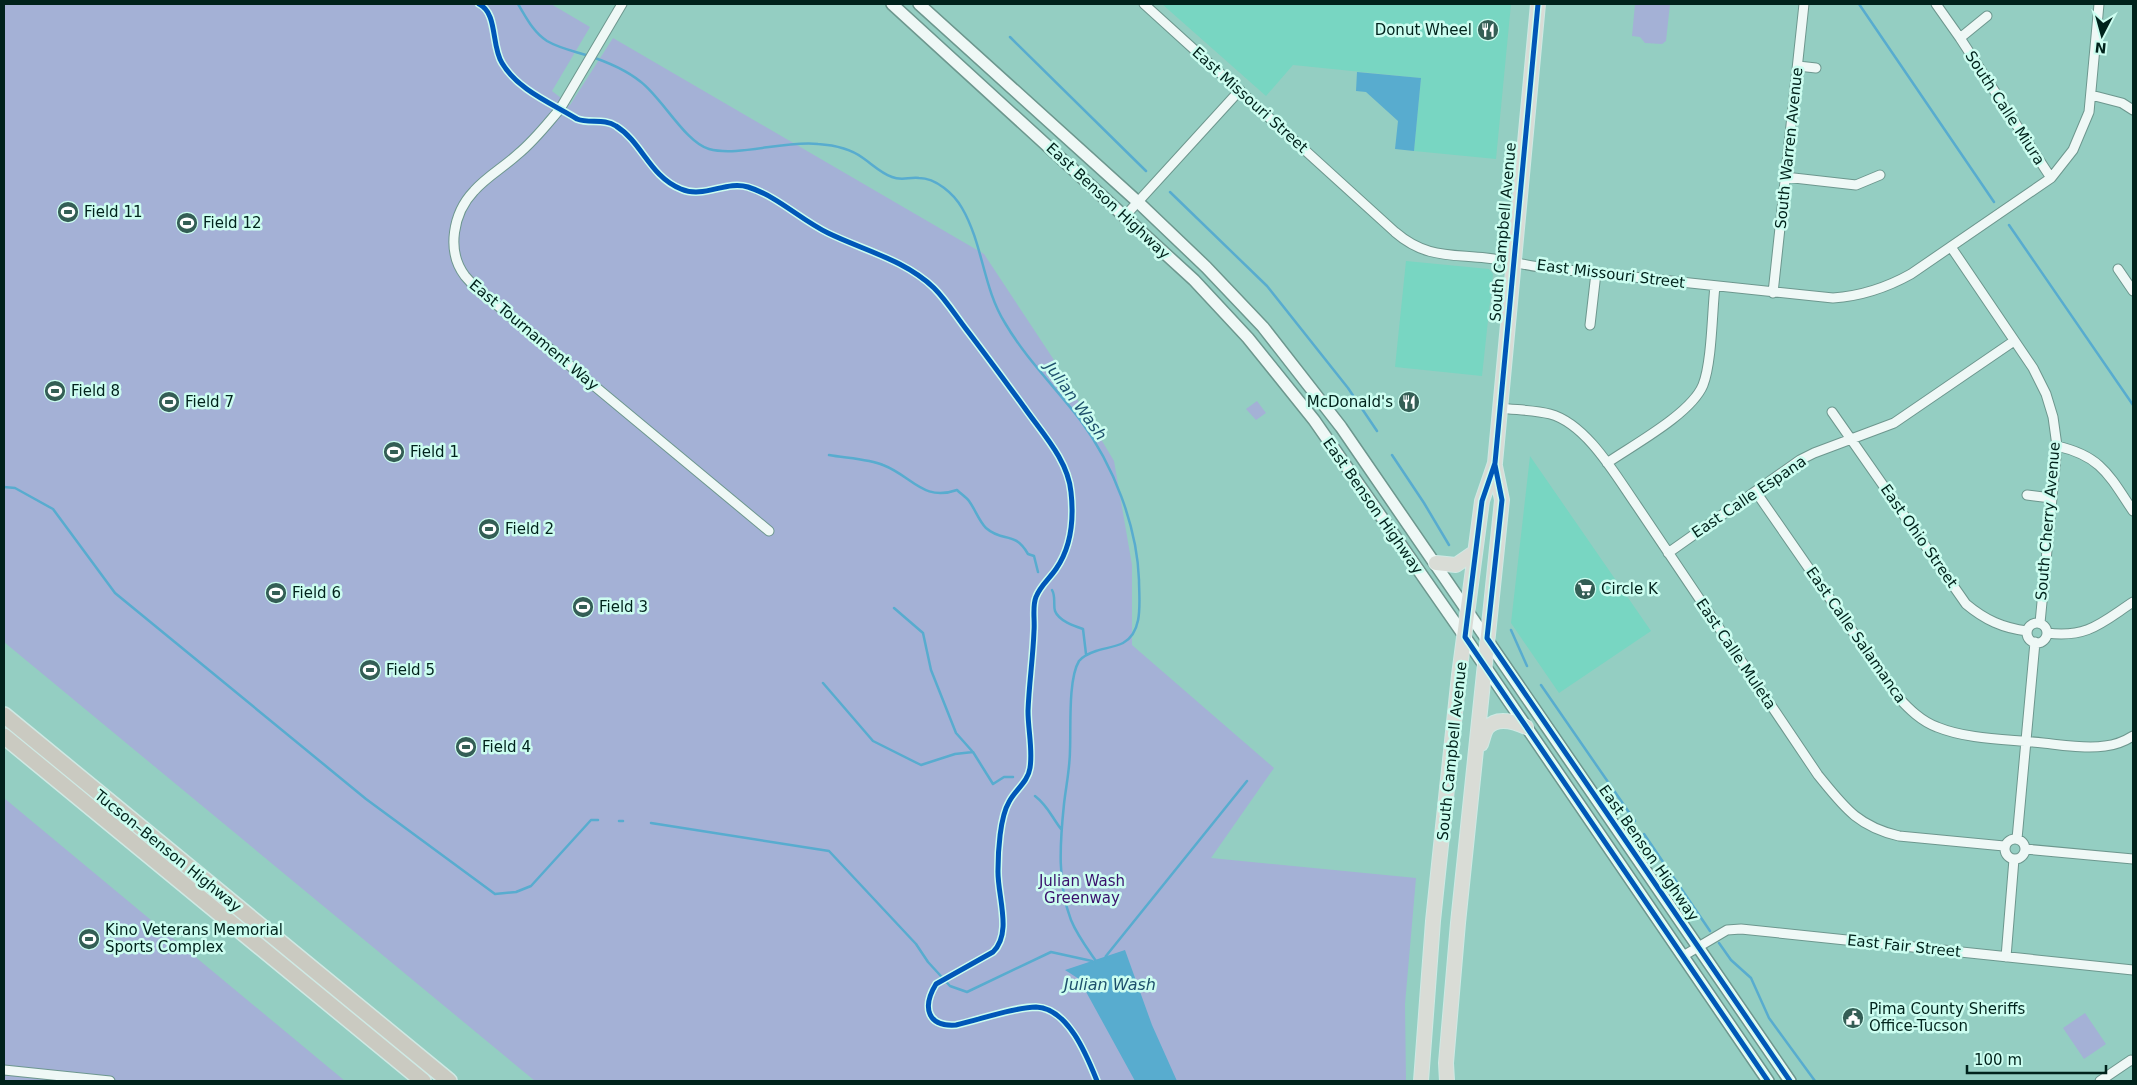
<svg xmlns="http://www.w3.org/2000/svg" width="2137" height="1085" font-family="'DejaVu Sans',sans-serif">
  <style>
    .built { fill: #78d6c2 }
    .green { fill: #a4b1d6 }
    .water { fill: #58accf }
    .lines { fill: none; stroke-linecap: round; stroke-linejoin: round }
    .stream { stroke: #58accf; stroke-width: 2.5 }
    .street-casing { stroke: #6d978e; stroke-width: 11 }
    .secondary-casing { stroke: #6d978e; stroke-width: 14 }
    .primary-casing { stroke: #cfe9e4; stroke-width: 16 }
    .highway-casing { stroke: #cfe9e4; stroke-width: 18 }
    .street { stroke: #eff8f6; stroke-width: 9 }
    .secondary { stroke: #eff8f6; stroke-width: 11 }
    .primary { stroke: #d9dcd6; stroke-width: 14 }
    .highway { stroke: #cacac1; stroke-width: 15 }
    .cycleway-casing { stroke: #ccfdf0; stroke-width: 8 }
    .cycleway { stroke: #0057b8; stroke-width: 5 }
    .labels { text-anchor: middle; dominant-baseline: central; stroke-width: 5; stroke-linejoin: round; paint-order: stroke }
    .poi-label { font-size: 15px; fill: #00221b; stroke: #ccfdf0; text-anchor: start }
    .street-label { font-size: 15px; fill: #00221b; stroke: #ccfdf0 }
    .park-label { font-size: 15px; fill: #3a106c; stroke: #ccfdf0 }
    .water-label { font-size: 16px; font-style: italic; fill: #1e506d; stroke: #ccfdf0 }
  </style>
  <rect width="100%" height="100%" fill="#94cec2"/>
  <path class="built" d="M1162,4h349l-15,155 -82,-8 7,-73 -128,-13 -27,31z
    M1406,261l83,8 4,5 -11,102 -87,-9z
    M1530,456l121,175 -92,62 -48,-70z"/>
  <path class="green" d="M4,4h547l39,23 -38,64 18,14 43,-67 371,216 68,103 62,104 18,104v80l142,123 -63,90 205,20 -11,126 1,77h-871l-531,-439z
    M1635,4h35l-4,37 -4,3 -17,-1 -5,-6 -8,-1z
    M1257,401l9,12 -10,7 -10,-11z
    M4,798l341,283h-341z
    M2085,1013l21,31 -22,15 -21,-31z"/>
  <path class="water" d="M1357,72l64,6 -7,73 -19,-2 3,-28 -32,-29 -10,-1z
    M1125,950l27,75 25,56h-42l-56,-102 -14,-9z"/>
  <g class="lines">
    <path class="stream" d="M518,4c8,13 15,28 29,37 12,7 26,10 39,14 19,6 39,14 55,27 21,16 45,61 68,67 29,8 76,-9 109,-5 15,1 33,5 45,14 10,7 18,15 29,19 9,4 17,0 27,1 17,0 35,16 43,30 21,36 21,80 43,115 21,36 51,65 76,98 32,44 56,104 58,159 0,20 5,52 -16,63 -8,4 -18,5 -27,8 -6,2 -13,5 -17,10 -11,18 -8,67 -9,89 0,18 -4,36 -6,54 -4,38 -7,80 7,116 6,15 16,28 25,41
      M1859,4l135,198
      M1010,37l136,134
      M1170,192l97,94 81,102 29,43
      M2009,225l124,180
      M829,455c16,3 40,4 54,10 29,11 40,37 74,25 4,4 9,7 12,11 6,8 10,20 17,27 17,15 28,2 42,26l6,2 4,16
      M1392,455l32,48 25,42
      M4,487l11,1 38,21 62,84 251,206 129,95 21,-2 15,-6 60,-66h7
      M1052,590c4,7 1,14 3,21 4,10 19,15 28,18l3,25
      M894,608l29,25 8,37 25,63 16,18
      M1511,630l16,36
      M823,683l50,58 48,24 34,-11 18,-2 20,32 11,-7h9
      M1541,685l94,136
      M1035,796c13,10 16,20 26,33
      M619,821h4
      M651,823l178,28 87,93 12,18 22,24 17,6 84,-40 41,9
      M1644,834l66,97
      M1719,943l12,17 20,18 18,40 46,63
      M1105,959l1,-3 141,-175"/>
    <g class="street-casing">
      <path id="street" d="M622,4l-62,105c-13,15 -26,32 -42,45 -14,13 -32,23 -44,37 -21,22 -28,60 -9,85 4,5 9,10 14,14l290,241
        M1144,4l251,228c30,26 54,22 91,26 18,2 35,6 53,9l294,31c29,-2 53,-10 78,-24l140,-96 22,-28 16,-38 10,-108
        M1936,4l24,34 91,140
        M1960,38l27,-22
        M1798,66l18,2
        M2091,95l31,8 11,7
        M1785,177l71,8 24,-10
        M1125,216l115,-126
        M1951,247l82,121 13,26 7,23 4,29 -17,177
        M2118,269l15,22
        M1773,293l31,-289
        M1590,325l6,-52
        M1500,408c16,2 35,2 50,6 37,10 66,62 87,92l181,269c26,32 39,51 81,61l105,10
        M1832,412l134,192c19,16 37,24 61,27
        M2057,446c44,10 52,29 76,65
        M1607,463c26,-18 84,-49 96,-78 9,-23 9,-73 12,-99
        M1756,492l142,205c11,12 23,24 39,30 32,13 72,12 106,16 20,2 42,6 62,3 10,-1 20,-5 28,-10
        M2027,495l24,3
        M1668,553l132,-93 14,-7 80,-30 120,-82
        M2027 633a10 10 0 1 1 20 0a10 10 0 1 1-20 0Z
        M2047,633c41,5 54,-10 86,-31
        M2005 849a10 10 0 1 1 20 0a10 10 0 1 1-20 0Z
        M2017,839l18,-197
        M2025,849l108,10
        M1683,956l44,-26 14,-1 392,41
        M2006,957l8,-98
        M4,1070l106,11
        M2100,1081l31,-21 2,1"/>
    </g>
    <g class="secondary-casing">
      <path id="secondary" d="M892,4l302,276 54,58 66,82 151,217 303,444
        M919,4l220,199 67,64 57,60 78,100 449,654"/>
    </g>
    <g class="primary-casing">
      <path id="primary" d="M1436,563l20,2 19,-13
        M1481,744c2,-5 3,-12 6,-16 10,-12 28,-6 39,-1
        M1421,1081l12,-160 26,-246 23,-174 13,-38 43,-459
        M1447,1081l-1,-18 12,-140 44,-423 -7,-34"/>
    </g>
    <g class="highway-casing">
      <path id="highway" d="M4,715l445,366
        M4,736l419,345"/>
    </g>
    <use href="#street" class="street"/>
    <use href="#secondary" class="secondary"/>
    <use href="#primary" class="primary"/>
    <use href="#highway" class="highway"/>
    <g class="cycleway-casing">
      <path id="cycleway" d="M479,4c19,9 12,42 23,59 16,27 49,40 75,56 12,5 27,-1 39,7 26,16 34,51 65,63 23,10 45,-9 67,-2 29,9 53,33 80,46 35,17 77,27 106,55 12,12 22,28 32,41 20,26 39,52 58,78 18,26 44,53 47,85 3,27 1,54 -15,77 -6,9 -16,17 -20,28 -4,9 -1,23 -2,34 -1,27 -5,53 -6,80 0,19 5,39 2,57 -2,14 -15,22 -21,34 -9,15 -11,50 -11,68 -1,25 15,63 -5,82l-57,32c-14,23 -9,43 20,41 23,-5 58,-18 80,-18 32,1 51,49 61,74
        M1538,4l-43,459 -13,38 -17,136 303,444
        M1495,465l7,35 -15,138 303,443"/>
    </g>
    <use href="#cycleway" class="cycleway"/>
  </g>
  <defs>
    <g id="restaurant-disc" transform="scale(1.125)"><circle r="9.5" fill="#345e55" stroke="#ccfdf0"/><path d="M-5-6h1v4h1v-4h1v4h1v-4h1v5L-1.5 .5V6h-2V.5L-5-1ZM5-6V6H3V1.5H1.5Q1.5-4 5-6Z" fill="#fff"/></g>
    <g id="stadium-disc" transform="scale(1.125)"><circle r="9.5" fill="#345e55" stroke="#ccfdf0"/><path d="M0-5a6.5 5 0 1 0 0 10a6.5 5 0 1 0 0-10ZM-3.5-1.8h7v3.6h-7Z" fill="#fff"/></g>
    <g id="supermarket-disc" transform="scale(1.125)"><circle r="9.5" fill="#345e55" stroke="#ccfdf0"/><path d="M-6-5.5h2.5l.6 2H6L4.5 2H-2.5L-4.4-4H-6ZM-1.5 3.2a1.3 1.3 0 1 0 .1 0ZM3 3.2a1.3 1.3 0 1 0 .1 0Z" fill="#fff"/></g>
    <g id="civic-disc" transform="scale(1.125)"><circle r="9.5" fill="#345e55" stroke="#ccfdf0"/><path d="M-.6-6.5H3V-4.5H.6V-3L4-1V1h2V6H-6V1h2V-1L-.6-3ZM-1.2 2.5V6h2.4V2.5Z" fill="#fff"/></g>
  </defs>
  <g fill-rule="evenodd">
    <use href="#restaurant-disc" x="1488" y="30"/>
    <use href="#stadium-disc" x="68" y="212"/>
    <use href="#stadium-disc" x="187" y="223"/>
    <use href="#stadium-disc" x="55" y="391"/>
    <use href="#stadium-disc" x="169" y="402"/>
    <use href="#restaurant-disc" x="1409" y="402"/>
    <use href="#stadium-disc" x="394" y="452"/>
    <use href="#stadium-disc" x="489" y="529"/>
    <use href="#supermarket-disc" x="1585" y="589"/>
    <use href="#stadium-disc" x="276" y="593"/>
    <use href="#stadium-disc" x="583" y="607"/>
    <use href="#stadium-disc" x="370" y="670"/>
    <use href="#stadium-disc" x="466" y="747"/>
    <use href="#stadium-disc" x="89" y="939"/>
    <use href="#civic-disc" x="1853" y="1018"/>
  </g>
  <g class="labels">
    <g class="poi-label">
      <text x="1472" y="30" text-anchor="end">Donut Wheel</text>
      <text x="84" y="212">Field 11</text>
      <text x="203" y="223">Field 12</text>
      <text x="71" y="391">Field 8</text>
      <text x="185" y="402">Field 7</text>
      <text x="1393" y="402" text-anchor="end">McDonald's</text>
      <text x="410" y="452">Field 1</text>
      <text x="505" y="529">Field 2</text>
      <text x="1601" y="589">Circle K</text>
      <text x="292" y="593">Field 6</text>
      <text x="599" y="607">Field 3</text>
      <text x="386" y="670">Field 5</text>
      <text x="482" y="747">Field 4</text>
      <text x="105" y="930">Kino Veterans Memorial<tspan x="105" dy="17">Sports Complex</tspan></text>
      <text x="1869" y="1009">Pima County Sheriffs<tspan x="1869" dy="17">Office-Tucson</tspan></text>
    </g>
    <g class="street-label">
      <text transform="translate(1250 100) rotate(42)">East Missouri Street</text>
      <text transform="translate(2005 108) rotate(57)">South Calle Miura</text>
      <text transform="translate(1789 148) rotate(-84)">South Warren Avenue</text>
      <text transform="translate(1108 201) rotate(43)">East Benson Highway</text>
      <text transform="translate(1503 232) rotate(-85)">South Campbell Avenue</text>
      <text transform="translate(1611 274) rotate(7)">East Missouri Street</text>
      <text transform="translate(534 335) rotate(40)">East Tournament Way</text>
      <text transform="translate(1749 497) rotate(-34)">East Calle Espana</text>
      <text transform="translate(1373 506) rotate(55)">East Benson Highway</text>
      <text transform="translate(2048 521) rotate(-85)">South Cherry Avenue</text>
      <text transform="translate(1919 536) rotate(55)">East Ohio Street</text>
      <text transform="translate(1856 635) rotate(55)">East Calle Salamanca</text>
      <text transform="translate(1736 654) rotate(56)">East Calle Muleta</text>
      <text transform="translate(1452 751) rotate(-84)">South Campbell Avenue</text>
      <text transform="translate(168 851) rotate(39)">Tucson–Benson Highway</text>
      <text transform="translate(1649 853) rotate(55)">East Benson Highway</text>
      <text transform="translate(1904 946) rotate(6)">East Fair Street</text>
    </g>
    <g class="park-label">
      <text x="1082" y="881">Julian Wash<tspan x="1082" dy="17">Greenway</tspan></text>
    </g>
    <g class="water-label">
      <text transform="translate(1076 401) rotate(54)">Julian Wash</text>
      <text x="1110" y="984">Julian Wash</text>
    </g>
  </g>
  <rect width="2137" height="1085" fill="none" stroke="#00221b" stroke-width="10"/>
  <g transform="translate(2102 35) rotate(186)" stroke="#ccfdf0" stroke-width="4" paint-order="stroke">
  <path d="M0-4L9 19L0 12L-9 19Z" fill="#00221b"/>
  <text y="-8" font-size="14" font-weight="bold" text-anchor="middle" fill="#00221b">N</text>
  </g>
  <path d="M1967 1065v8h139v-8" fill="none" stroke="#00221b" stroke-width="2.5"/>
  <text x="1974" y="1065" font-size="15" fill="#00221b" stroke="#ccfdf0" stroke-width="4" paint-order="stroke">100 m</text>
</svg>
